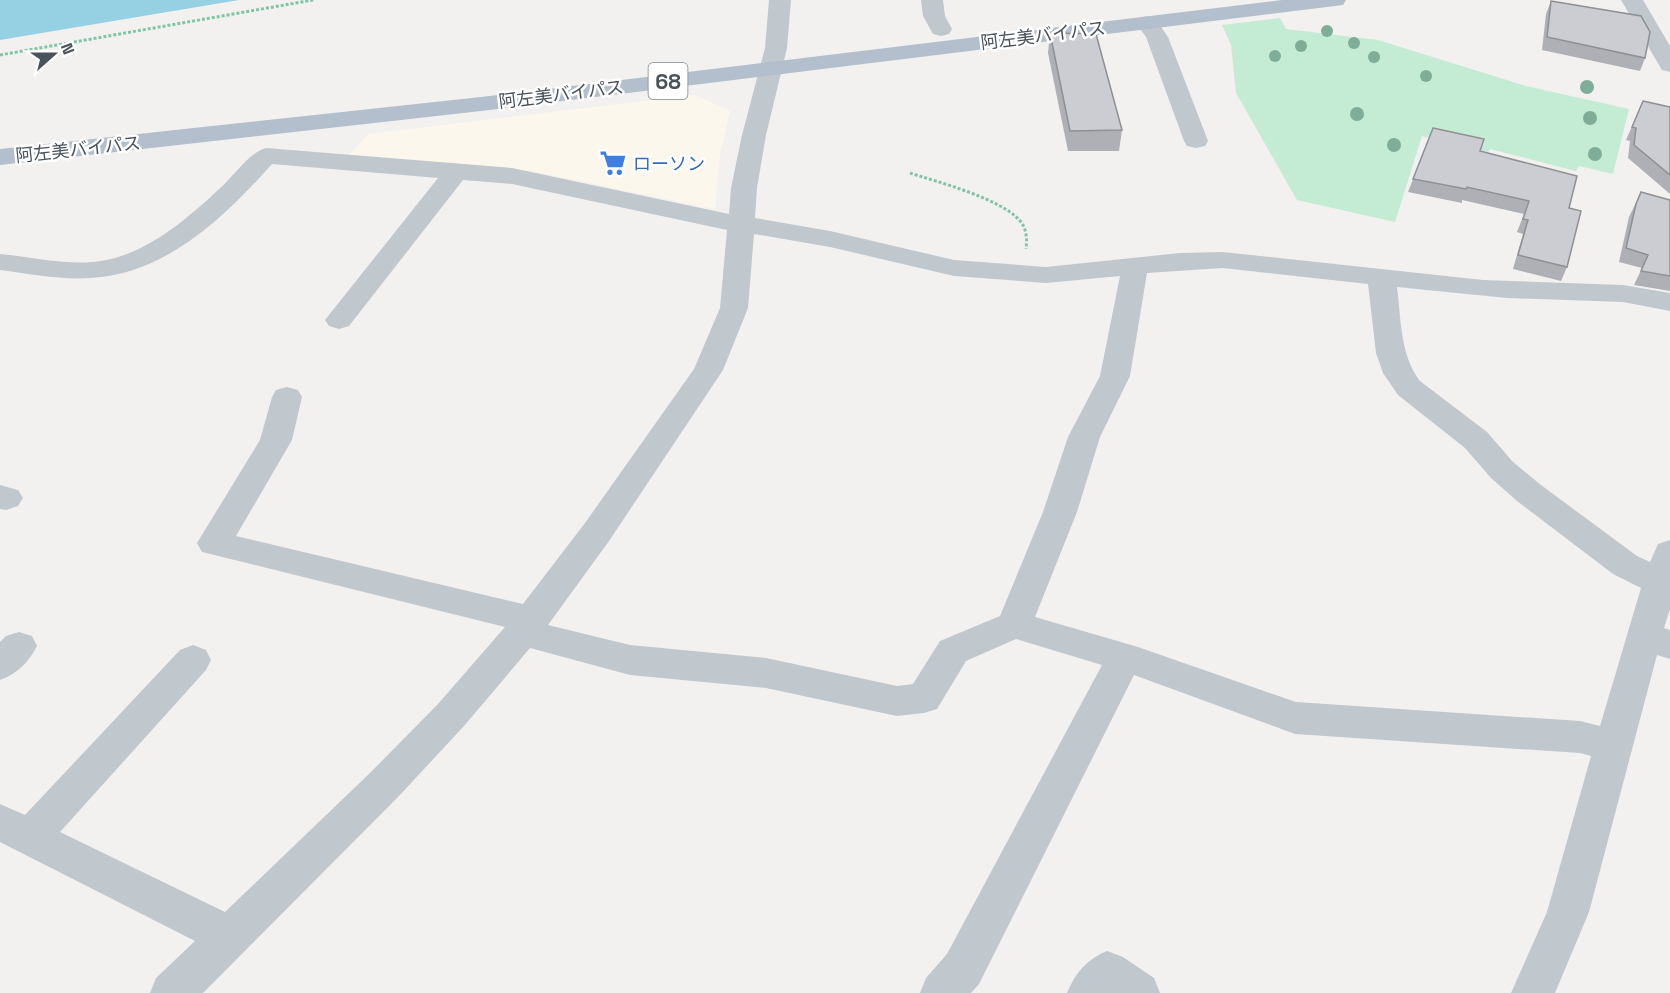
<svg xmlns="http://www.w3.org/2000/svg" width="1670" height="993" font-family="'Space Grotesk','Noto Sans JP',sans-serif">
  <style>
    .commercial { fill: #fbf7ec }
    .green { fill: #c4ebd4 }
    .water { fill: #96d1e3 }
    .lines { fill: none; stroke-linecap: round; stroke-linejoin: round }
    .path { stroke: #80c5a5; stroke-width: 3; stroke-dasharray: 3 2; stroke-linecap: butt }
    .minor { fill: #c0c7cd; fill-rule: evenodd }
    .major { fill: #b3bfcc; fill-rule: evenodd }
    .tree { fill: #80ad97 }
    .wall { fill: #afb0b5 }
    .building { fill: #cbcdd2; stroke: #8e9093; stroke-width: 1.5 }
    .labels { text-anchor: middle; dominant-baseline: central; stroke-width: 5; stroke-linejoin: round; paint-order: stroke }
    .far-street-label { font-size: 18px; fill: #4a535c; stroke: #fff }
    .far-shop-label { font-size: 18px; fill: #366cbe; stroke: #fff; text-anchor: start }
    .shield { fill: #fff; stroke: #80878d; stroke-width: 1.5 }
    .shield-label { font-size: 21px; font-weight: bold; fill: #4a535c }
  </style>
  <rect width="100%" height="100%" fill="#f2f1f0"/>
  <path class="commercial" d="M695,95l35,16 -10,44 -5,54 -184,-38 -182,-16 19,-21z"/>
  <path class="green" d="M1280,18l6,11 92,11 148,46 103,23 -16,65 -34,-8 -3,5 -86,-22 -2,3 -66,-16 -27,86 -98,-22 -61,-107 -5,-48 -9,-20z"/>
  <path class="water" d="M0,0h239l-239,40z"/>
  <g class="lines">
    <path class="path" d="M0,55l313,-55
      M910,173c28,9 93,26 111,49 6,8 6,18 5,27"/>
    <path class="minor" d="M769,0h22l-4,48 -21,87 -9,53 -2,30 75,13 124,29 92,7 134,-14 43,-1 260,28 140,5 47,8v18l-47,-9 -116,-4 -110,-11c4,31 3,68 23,94l67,51 26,30 28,23 96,71 13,6 8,-18 12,-4v69l-6,19 6,2v29l-13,-4 -68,257 -34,81h-44l36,-81 44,-156 -11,-3 -285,-19 -161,-59 -155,309 -8,9h-51l6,-15 21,-24 155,-289 -86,-26 -50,22 -29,48 -13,4 -27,3 -131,-28 -136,-13 -100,-27 -66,78 -65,70 -196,197h-53l6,-15 39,-37 -195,-99v-38l25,11 155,-165 13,-5 13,5 5,10 -5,10 -146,162 165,80 146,-140 67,-68 67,-77 -303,-75 -5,-9 63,-103 12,-43 4,-7 11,-3 11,3 4,7 -10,43 -56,96 287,68 62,-81 109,-154 26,-61 7,-78 -215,-46 -49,-4 -114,146 -10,3 -10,-3 -4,-6 113,-142 -166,-14c-47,53 -106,110 -181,114 -30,2 -61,-4 -91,-8v-16c33,3 68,12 101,7 45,-7 85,-41 117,-71 15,-12 30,-37 48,-42l246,20 217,46 2,-26 11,-53 23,-87zM754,234l76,13 124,29 92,7 74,-7 -20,100 -32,61 -25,75 -43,104 -60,25 -27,43 -16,2 -131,-28 -136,-13 -82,-20 61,-84 114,-171 25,-62zM1223,268l145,16 8,69 7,20 15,22 67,53 26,30 26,23 96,73 28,14 -41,138 -20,-5 -284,-19 -158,-55 -103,-30 42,-105 23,-75 30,-61 17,-103z
      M921,0h22l2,16 7,13 -3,5 -8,2 -8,-2 -10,-18z
      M1621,0h22l27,46v26l-8,-2 -3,-5z
      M1147,16l8,2 13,19 40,104 -3,5 -9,2 -9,-2 -3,-5 -38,-104 -10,-14 3,-5z
      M0,485l18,5 5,8 -5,8 -12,4 -6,-1z
      M19,632l13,4 5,10c-8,16 -20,28 -37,34v-38l6,-6z
      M1107,951l16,6 31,21 6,15h-93c8,-20 20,-34 40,-42z"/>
    <path class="major" d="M1282,0h64l-3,5 -8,1 -854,105 -481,54v-16l481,-52z"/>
  </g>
  <g class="tree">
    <circle cx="1327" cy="31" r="6"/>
    <circle cx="1354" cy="43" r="6"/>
    <circle cx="1301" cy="46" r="6"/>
    <circle cx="1275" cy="56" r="6"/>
    <circle cx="1374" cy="57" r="6"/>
    <circle cx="1426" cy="76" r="6"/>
    <circle cx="1587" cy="87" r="7"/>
    <circle cx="1357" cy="114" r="7"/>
    <circle cx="1590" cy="118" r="7"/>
    <circle cx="1394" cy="145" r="7"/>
    <circle cx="1595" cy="154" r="7"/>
  </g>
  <path class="wall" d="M1551,1l94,57 -5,13 -98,-21 4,-36z
    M1050,33l72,97 -3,21h-51l-20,-98z
    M1643,101l27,6v87l-42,-36 2,-17 -4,-1z
    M1480,151l89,57 -2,59 -6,14 -48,-12 10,-35 -6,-2 7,-18 -62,-14v3l-54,-11 5,-13z
    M1641,192l29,8v91l-36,-6 8,-17 -23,-6 10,-45z"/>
  <path class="building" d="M1551,1l90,15 9,16 -5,26 -98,-21z
    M1050,33l46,1 26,96 -52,1z
    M1643,101l27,6v68l-36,-30 2,-17 -4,-1z
    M1433,128l51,11 -4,12 97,25 -8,32 12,3 -14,56 -49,-12 10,-35 -5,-1 6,-18 -62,-14 -1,2 -53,-10z
    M1641,192l29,8v76l-29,-5 7,-16 -22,-7 10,-44z"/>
  <defs>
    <g id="supermarket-bare" transform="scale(2.07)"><path d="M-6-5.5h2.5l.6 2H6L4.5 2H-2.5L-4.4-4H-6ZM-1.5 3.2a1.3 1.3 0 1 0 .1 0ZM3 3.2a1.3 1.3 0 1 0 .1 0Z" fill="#3f7fe0" stroke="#fff" stroke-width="2.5" paint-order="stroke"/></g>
  </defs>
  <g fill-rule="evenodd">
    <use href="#supermarket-bare" x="613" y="163"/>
  </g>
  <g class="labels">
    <g class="far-street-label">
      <text transform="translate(1043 35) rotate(-7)">阿左美バイパス</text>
      <text transform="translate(561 94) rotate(-7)">阿左美バイパス</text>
      <text transform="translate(78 149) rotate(-6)">阿左美バイパス</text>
    </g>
    <g class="far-shop-label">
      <text x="633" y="163">ローソン</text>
    </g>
    <rect class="shield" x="648.5" y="63" width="39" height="36" rx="4.5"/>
    <g class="shield-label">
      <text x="668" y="81">68</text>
    </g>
  </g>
  <g transform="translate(54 54) rotate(69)" stroke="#ffffff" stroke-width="4.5" paint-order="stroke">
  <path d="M0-4.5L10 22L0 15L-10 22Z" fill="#4a535c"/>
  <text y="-9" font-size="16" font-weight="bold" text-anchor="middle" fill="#4a535c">N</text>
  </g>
</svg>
